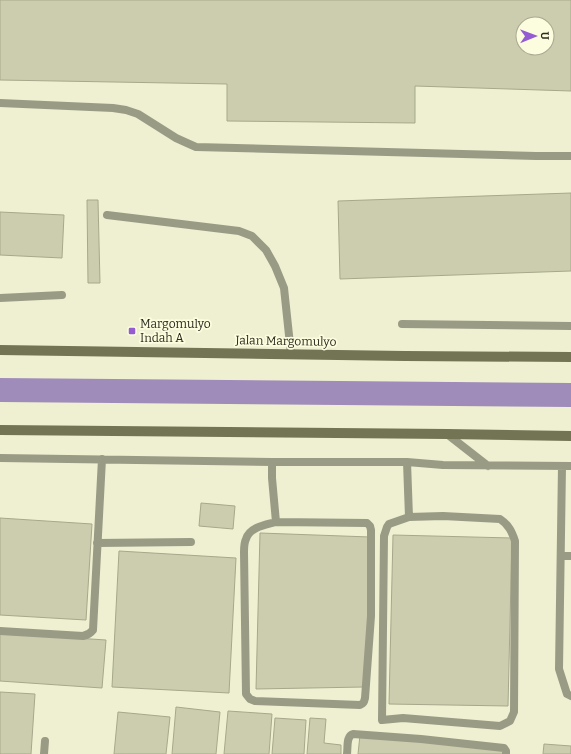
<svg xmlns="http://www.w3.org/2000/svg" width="571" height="754" font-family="Bitter,serif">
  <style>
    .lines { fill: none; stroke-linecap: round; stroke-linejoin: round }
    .river { stroke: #a08cba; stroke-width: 24 }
    .building { fill: #cccdaf; stroke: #a7a88b; fill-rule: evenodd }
    .lane { stroke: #9a9b85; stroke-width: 8 }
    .secondary { stroke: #737454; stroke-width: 10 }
    .poi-dot { fill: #955bd2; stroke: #fcfdde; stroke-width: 1.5 }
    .labels { text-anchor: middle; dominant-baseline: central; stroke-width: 3.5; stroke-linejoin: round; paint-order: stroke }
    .poi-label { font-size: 12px; fill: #2a2a1e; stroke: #fcfdde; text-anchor: start }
    .street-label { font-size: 12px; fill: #2a2a1e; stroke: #fcfdde }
  </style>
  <rect width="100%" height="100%" fill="#eef0d1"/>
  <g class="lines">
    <path class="river" d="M0,390l571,5"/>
  </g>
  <path class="building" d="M0,0h571v91l-156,-5v37l-188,-2v-37l-227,-4zM523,24h24v24h-24z
    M571,193v78l-231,8 -2,-78z
    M87,200h11l2,83h-12z
    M0,212l64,3 -2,43 -62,-3z
    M201,503l34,3 -2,23 -34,-3z
    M0,518l92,6 -6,96 -86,-5z
    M260,533l110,4 -2,99 -4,51 -108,2z
    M393,535l119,3 -4,168 -119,-2z
    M119,551l117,7 -7,135 -117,-6z
    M0,633l106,7 -4,48 -102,-7z
    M0,692l35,2 -4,60h-31z
    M176,707l44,5 -4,42h-44z
    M228,711l44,3 -3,40h-45z
    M118,712l52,5 -4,37h-52z
    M275,718l31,2 -2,34h-32z
    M310,718l16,1 -2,24 17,2v9h-34z
    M360,735l144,15 -1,4h-145z
    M544,744l27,2v8h-28z"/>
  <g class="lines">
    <path class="lane" d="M0,103l113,5 13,2 12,4 38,24 11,5 9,4 340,9h35
      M107,215l132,16 13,5 14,14 9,16 9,22 7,66
      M0,298l62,-3
      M402,324l169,2
      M447,434l41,32
      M0,458l272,4h135l36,3 128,1
      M272,462v16l4,44 91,1 3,3 1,4v86l-6,82c-1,4 -1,5 -5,7l-105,-4 -5,-2 -4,-5 -2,-142c0,-4 0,-9 2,-13 4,-12 19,-14 30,-17
      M407,462l2,55 34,-1 57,3c9,6 12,13 15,22l-1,171 -4,9 -10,5 -97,-8 -21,2 2,-184 3,-9 2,-3 20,-7
      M562,466l-3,203 8,25 4,2
      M97,543l94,-1
      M561,556h10
      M0,631l83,5c5,-1 7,-2 10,-6l9,-171
      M44,754l1,-13
      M347,754c1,-7 -1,-18 6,-20l68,5 83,9 2,3v3"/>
    <path class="secondary" d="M0,350l405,6 166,1
      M0,430l447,4 124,2"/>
  </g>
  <rect class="poi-dot" x="128" y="327" width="8" height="8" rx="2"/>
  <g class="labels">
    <g class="poi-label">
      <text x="140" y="324">Margomulyo<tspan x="140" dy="14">Indah A</tspan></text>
    </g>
    <g class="street-label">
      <text transform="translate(286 341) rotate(1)">Jalan Margomulyo</text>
    </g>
  </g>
  <g transform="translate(535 36) rotate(89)"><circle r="19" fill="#fcfdde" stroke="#a8a991"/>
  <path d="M0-3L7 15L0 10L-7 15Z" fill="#955bd2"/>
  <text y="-6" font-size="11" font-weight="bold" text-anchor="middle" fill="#2a2a1e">U</text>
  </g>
</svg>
